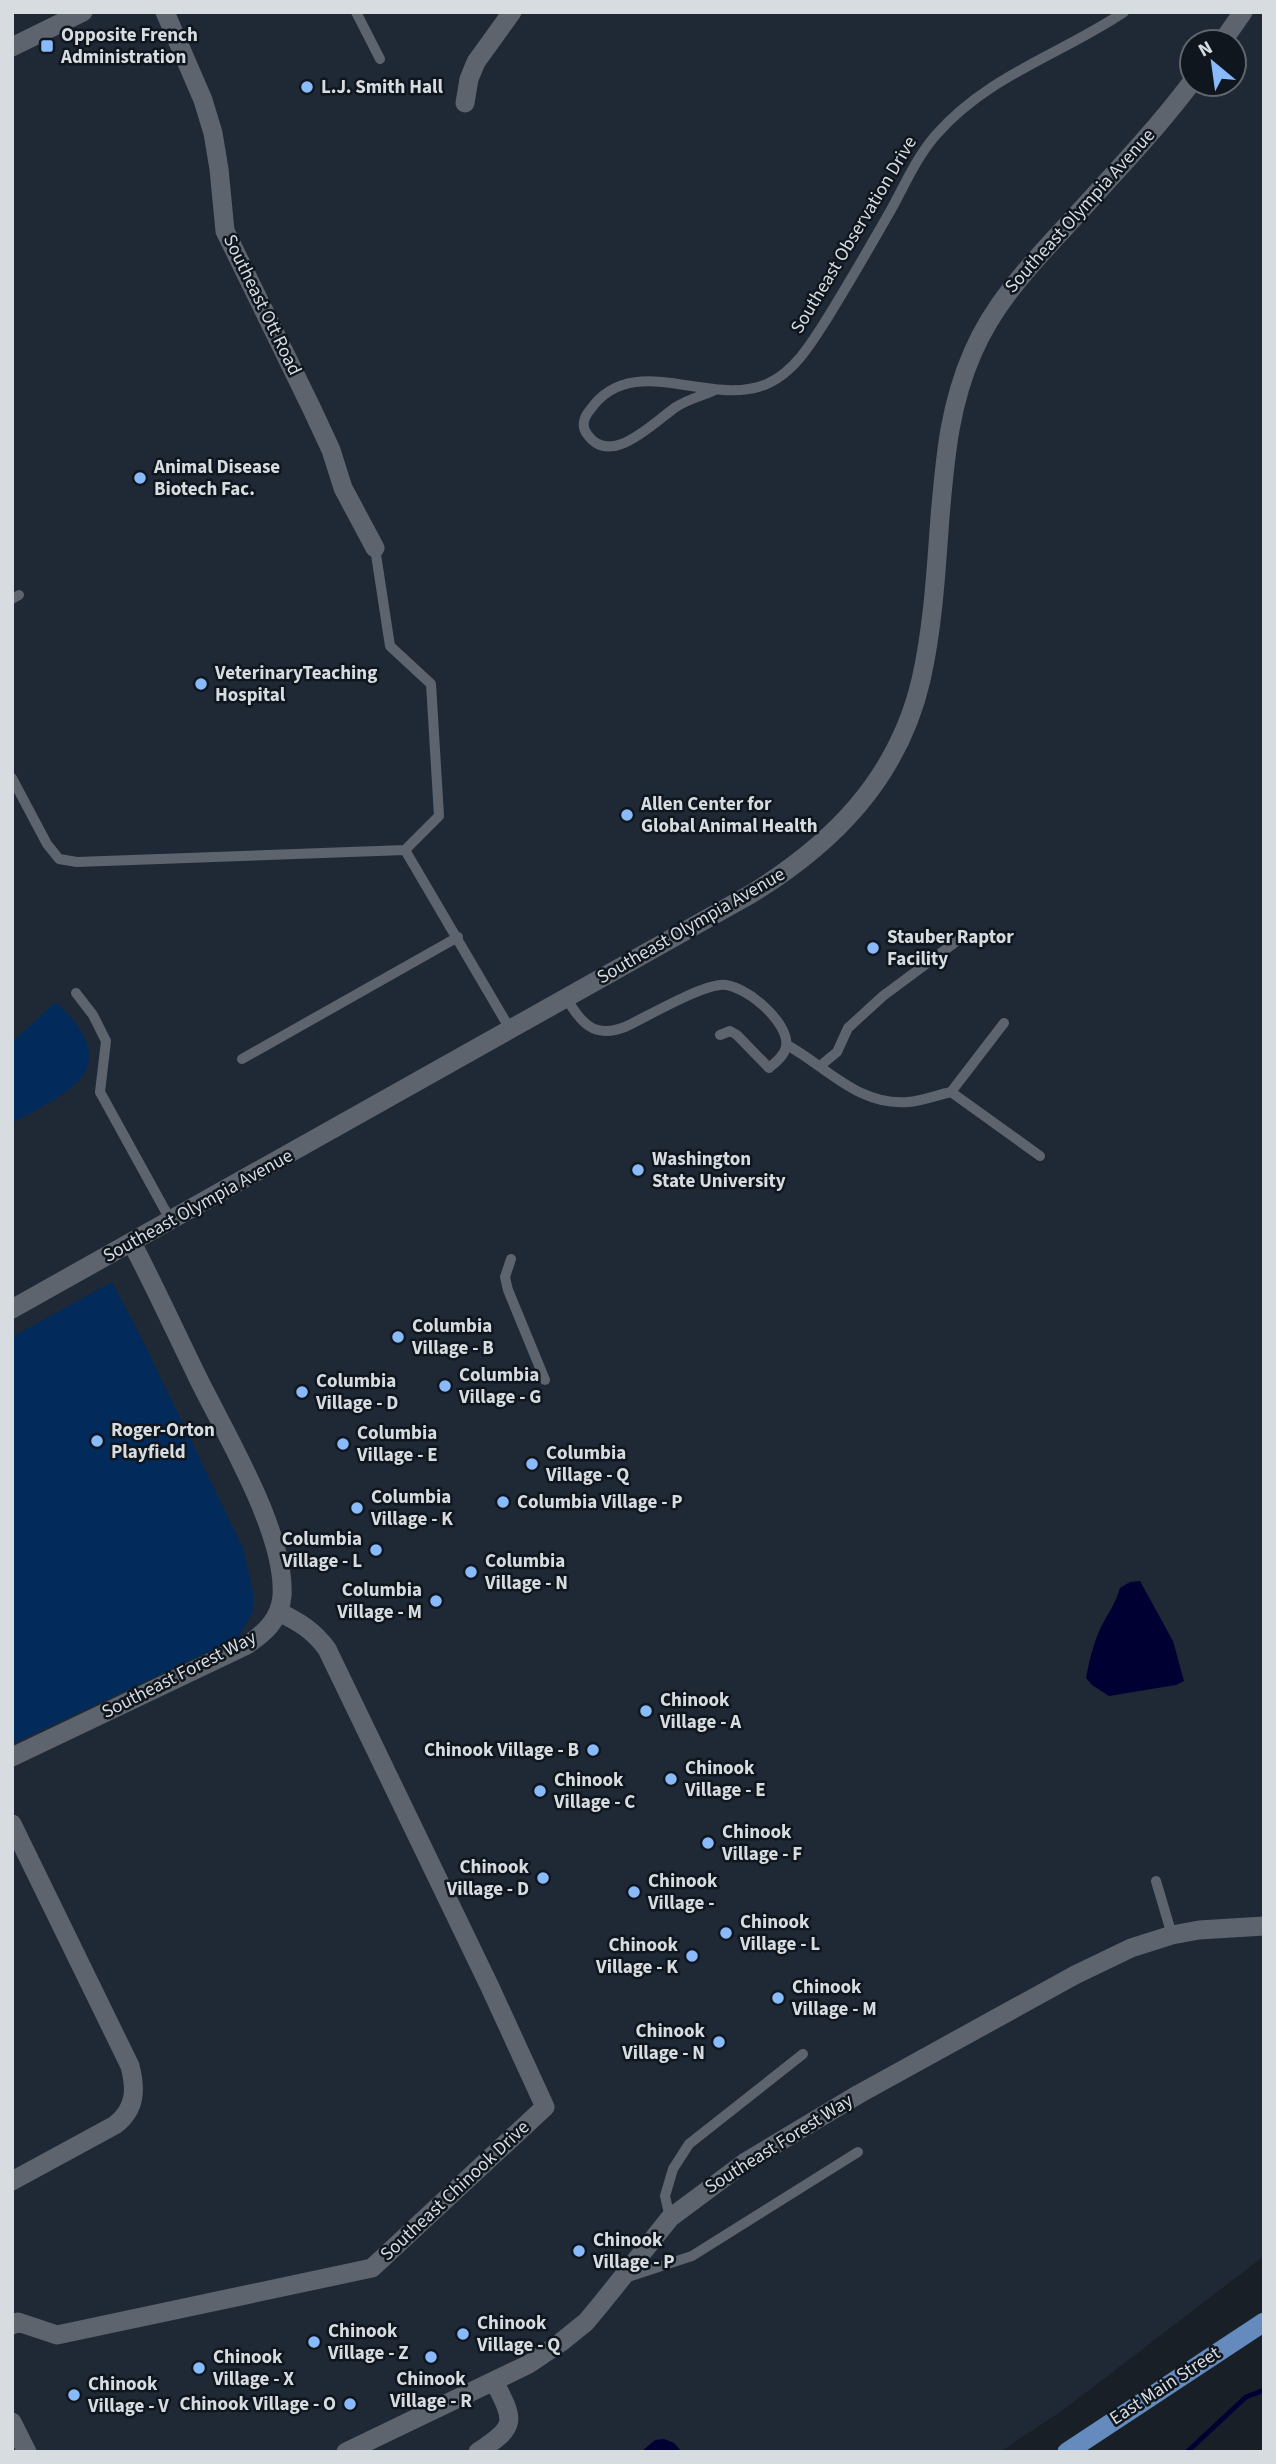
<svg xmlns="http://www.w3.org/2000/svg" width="1276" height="2464" font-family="'Source Sans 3',sans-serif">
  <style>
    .built { fill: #1f2936; fill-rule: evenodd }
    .green { fill: #022b5c }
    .water { fill: #003 }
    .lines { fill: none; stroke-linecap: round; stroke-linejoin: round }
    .stream { stroke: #003; stroke-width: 5 }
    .service { stroke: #5d646e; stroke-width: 10 }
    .minor { stroke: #5d646e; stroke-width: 19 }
    .tertiary { stroke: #5d646e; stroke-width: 19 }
    .primary { stroke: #658abd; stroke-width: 19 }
    .poi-dot { fill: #89bafc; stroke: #10161e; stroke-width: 2.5 }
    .labels { text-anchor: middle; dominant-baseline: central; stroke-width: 5; stroke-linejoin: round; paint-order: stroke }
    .poi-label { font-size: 19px; font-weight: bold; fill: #d7dce1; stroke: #10161e; text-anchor: start }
    .street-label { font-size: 19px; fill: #d7dce1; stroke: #10161e }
  </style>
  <rect width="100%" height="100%" fill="#191f27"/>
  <path class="built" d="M12,12h1252v2244l-201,154 -63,42h-988zM1192,42h42v42h-42z"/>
  <path class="green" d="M56,1002c71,67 16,88 -44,121v-81z
    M112,1282l30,57 101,209 10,43 1,19 -16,28 -226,106v-407z"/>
  <path class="water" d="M1140,1581l33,60 11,40 -8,4 -67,11 -17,-11 -6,-7c3,-16 7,-33 14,-49 7,-14 16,-26 20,-41l10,-6z
    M664,2439l10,4 8,9h-41l14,-12z"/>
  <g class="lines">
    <path class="stream" d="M1187,2452l59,-55 18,-7"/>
    <path class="service" d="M356,12l24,47
      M715,390c-13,6 -27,9 -39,17 -21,14 -65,62 -89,27 -6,-8 -3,-17 3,-24 43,-62 122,0 179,-27 27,-13 43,-41 59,-66 22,-36 43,-72 64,-109 13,-24 25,-51 43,-72 53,-61 125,-81 189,-124
      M375,548l15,98 41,38 8,132 -34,34
      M12,599l7,-4
      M12,778l35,66 12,15 18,3 328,-12 105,179
      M76,993l17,22 13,26 -6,51 71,129
      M566,998c16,25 27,41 59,29 23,-11 73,-40 95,-42 23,-3 71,38 66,62 -2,9 -10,15 -17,21l-32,-33 -7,-4 -10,4
      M787,1045c40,22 71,61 121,57 14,-1 29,-7 43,-10l89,64
      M242,1059l216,-122
      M820,1066l17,-14 11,-24 35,-32 74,-55
      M951,1092l53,-69
      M511,1259l-6,18 3,13 37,90
      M1156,1881l16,54
      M670,2218l-5,-22 8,-27 16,-25 114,-90
      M628,2277l64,-21 166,-104"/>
    <path class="minor" d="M165,12l38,88 10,33 6,36 6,62 86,176 20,43 12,38 32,60
      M1222,42l21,-30
      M465,103l4,-24 7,-17 36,-50
      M12,1309l739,-415c83,-51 147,-116 170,-214 12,-53 15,-108 19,-163 5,-57 9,-111 33,-165 22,-51 60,-90 97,-130 42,-46 85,-91 122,-140
      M12,1757l233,-111c19,-12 35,-26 37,-50 4,-62 -56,-161 -84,-218 -22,-45 -43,-91 -66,-135
      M12,1824l118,242c6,23 6,43 -15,59l-103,56
      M12,2325l6,-3 39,13 315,-67 173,-161 -56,-122 -162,-336c-14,-19 -28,-27 -48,-37
      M12,2422l15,30
      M346,2452l183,-88 31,-21 26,-21 15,-18 69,-86 74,-55 115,-69 216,-119 56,-27 41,-13 27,-5 65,-4
      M478,2452c39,-26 37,-30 16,-71"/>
    <path class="tertiary" d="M12,47l71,-35"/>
    <path class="primary" d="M1067,2452l197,-130"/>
  </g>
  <g class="poi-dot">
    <rect x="40" y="39" width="14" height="14" rx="3.5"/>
    <circle cx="307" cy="87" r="7"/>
    <circle cx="140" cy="478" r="7"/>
    <circle cx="201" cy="684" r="7"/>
    <circle cx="627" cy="815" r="7"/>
    <circle cx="873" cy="948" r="7"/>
    <circle cx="638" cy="1170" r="7"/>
    <circle cx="398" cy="1337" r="7"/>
    <circle cx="445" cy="1386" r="7"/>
    <circle cx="302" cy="1392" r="7"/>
    <circle cx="97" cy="1441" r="7"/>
    <circle cx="343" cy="1444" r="7"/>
    <circle cx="532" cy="1464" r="7"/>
    <circle cx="503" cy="1502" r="7"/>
    <circle cx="357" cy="1508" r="7"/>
    <circle cx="376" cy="1550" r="7"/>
    <circle cx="471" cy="1572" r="7"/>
    <circle cx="436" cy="1601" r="7"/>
    <circle cx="646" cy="1711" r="7"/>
    <circle cx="593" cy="1750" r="7"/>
    <circle cx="671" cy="1779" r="7"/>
    <circle cx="540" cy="1791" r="7"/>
    <circle cx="708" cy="1843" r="7"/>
    <circle cx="543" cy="1878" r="7"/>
    <circle cx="634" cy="1892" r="7"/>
    <circle cx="726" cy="1933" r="7"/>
    <circle cx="692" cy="1956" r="7"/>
    <circle cx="778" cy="1998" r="7"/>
    <circle cx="719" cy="2042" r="7"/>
    <circle cx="579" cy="2251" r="7"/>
    <circle cx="463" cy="2334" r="7"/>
    <circle cx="314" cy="2342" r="7"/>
    <circle cx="431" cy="2357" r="7"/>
    <circle cx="199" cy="2368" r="7"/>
    <circle cx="74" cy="2395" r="7"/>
    <circle cx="350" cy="2404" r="7"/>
  </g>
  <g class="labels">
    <g class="poi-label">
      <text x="61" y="35">Opposite French<tspan x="61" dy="22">Administration</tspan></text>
      <text x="321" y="87">L.J. Smith Hall</text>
      <text x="154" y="467">Animal Disease<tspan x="154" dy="22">Biotech Fac.</tspan></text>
      <text x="215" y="673">VeterinaryTeaching<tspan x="215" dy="22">Hospital</tspan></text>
      <text x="641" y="804">Allen Center for<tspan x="641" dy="22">Global Animal Health</tspan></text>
      <text x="887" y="937">Stauber Raptor<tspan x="887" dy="22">Facility</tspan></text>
      <text x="652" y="1159">Washington<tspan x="652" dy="22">State University</tspan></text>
      <text x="412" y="1326">Columbia<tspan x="412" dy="22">Village - B</tspan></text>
      <text x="459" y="1375">Columbia<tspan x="459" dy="22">Village - G</tspan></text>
      <text x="316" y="1381">Columbia<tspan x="316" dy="22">Village - D</tspan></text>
      <text x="111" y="1430">Roger-Orton<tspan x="111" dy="22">Playfield</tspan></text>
      <text x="357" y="1433">Columbia<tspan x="357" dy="22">Village - E</tspan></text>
      <text x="546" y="1453">Columbia<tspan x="546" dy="22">Village - Q</tspan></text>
      <text x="371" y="1497">Columbia<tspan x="371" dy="22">Village - K</tspan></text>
      <text x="517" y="1502">Columbia Village - P</text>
      <text x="362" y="1539" text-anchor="end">Columbia<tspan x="362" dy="22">Village - L</tspan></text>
      <text x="485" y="1561">Columbia<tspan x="485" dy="22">Village - N</tspan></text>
      <text x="422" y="1590" text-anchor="end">Columbia<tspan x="422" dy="22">Village - M</tspan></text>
      <text x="660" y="1700">Chinook<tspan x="660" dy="22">Village - A</tspan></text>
      <text x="579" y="1750" text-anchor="end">Chinook Village - B</text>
      <text x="685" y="1768">Chinook<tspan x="685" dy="22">Village - E</tspan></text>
      <text x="554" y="1780">Chinook<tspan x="554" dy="22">Village - C</tspan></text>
      <text x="722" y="1832">Chinook<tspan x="722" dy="22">Village - F</tspan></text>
      <text x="529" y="1867" text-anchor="end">Chinook<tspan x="529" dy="22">Village - D</tspan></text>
      <text x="648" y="1881">Chinook<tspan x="648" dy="22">Village -</tspan></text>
      <text x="740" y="1922">Chinook<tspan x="740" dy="22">Village - L</tspan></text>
      <text x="678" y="1945" text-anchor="end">Chinook<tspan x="678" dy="22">Village - K</tspan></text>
      <text x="792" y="1987">Chinook<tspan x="792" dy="22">Village - M</tspan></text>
      <text x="705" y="2031" text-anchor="end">Chinook<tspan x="705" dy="22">Village - N</tspan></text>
      <text x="593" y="2240">Chinook<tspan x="593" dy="22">Village - P</tspan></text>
      <text x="477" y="2323">Chinook<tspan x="477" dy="22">Village - Q</tspan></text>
      <text x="328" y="2331">Chinook<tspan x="328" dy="22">Village - Z</tspan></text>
      <text x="213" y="2357">Chinook<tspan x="213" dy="22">Village - X</tspan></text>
      <text x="431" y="2379" text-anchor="middle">Chinook<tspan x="431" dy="22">Village - R</tspan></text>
      <text x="88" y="2384">Chinook<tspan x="88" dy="22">Village - V</tspan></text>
      <text x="336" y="2404" text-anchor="end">Chinook Village - O</text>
    </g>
    <g class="street-label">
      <text transform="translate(1080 211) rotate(-48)">Southeast Olympia Avenue</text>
      <text transform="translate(854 235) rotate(-59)">Southeast Observation Drive</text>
      <text transform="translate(262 305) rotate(64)">Southeast Ott Road</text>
      <text transform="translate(691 926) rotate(-30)">Southeast Olympia Avenue</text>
      <text transform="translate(198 1206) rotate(-29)">Southeast Olympia Avenue</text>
      <text transform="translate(179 1675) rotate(-27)">Southeast Forest Way</text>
      <text transform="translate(779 2144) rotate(-32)">Southeast Forest Way</text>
      <text transform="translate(455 2191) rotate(-43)">Southeast Chinook Drive</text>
      <text transform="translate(1165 2386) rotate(-33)">East Main Street</text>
    </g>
  </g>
  <rect width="1276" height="2464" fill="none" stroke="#d7dce1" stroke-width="28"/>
  <g transform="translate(1213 63) rotate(331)"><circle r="33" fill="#10161e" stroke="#60656c" stroke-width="2"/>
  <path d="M0-5L12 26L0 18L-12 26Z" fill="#89bafc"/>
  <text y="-10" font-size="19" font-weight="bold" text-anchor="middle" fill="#d7dce1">N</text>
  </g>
</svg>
